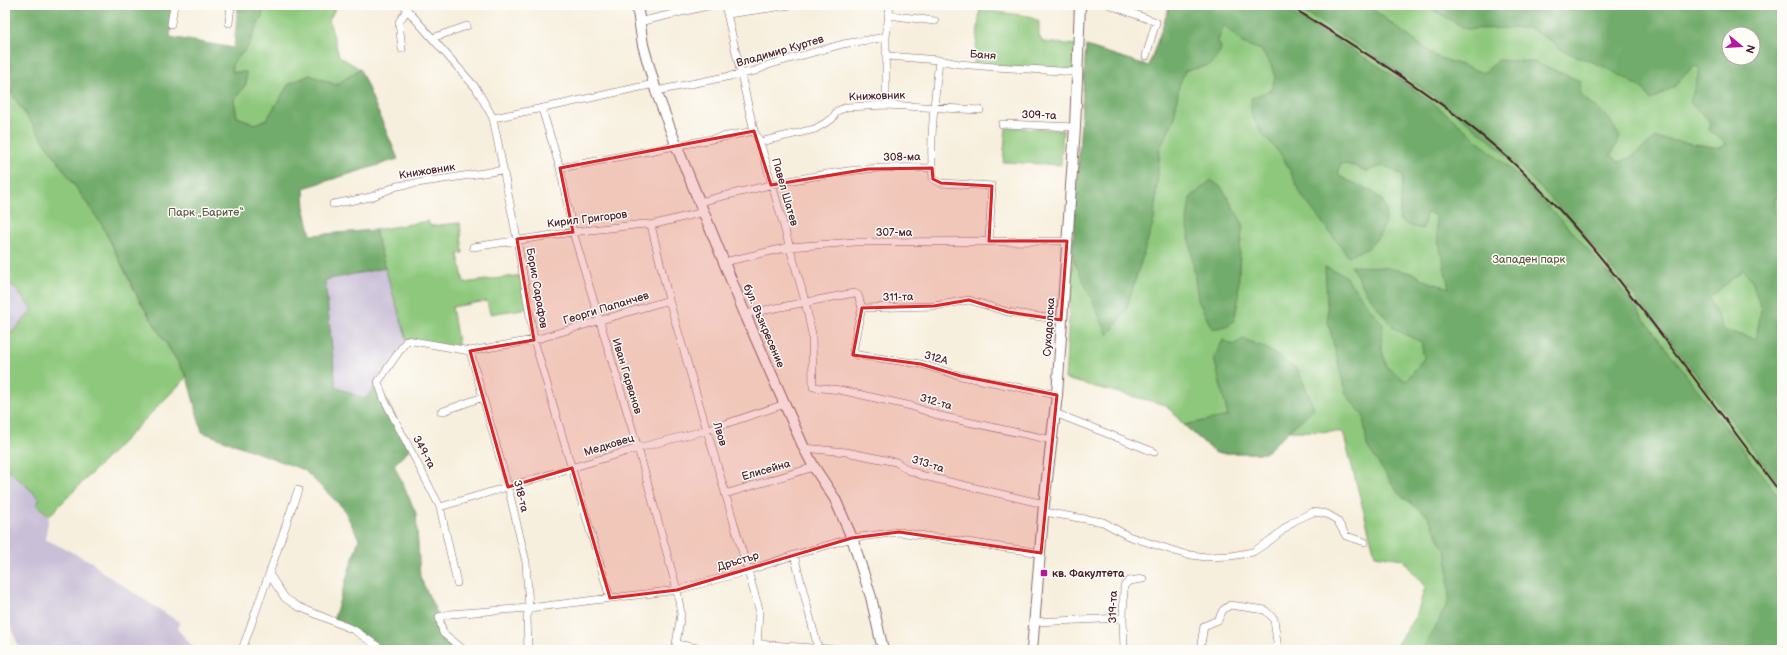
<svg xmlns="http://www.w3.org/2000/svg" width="1787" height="655" font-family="'Balsamiq Sans',sans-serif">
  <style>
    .industrial { fill: #c9bfd7 }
    .green { fill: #8dc87c; stroke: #6c7454; fill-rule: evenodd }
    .forest { fill: #72ac6c; stroke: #5e664c; fill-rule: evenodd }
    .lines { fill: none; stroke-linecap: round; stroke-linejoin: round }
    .street-casing { stroke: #876869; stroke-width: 8 }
    .secondary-casing { stroke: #876869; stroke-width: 12 }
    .street { stroke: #fff; stroke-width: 7 }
    .secondary { stroke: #fff; stroke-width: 10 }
    .rail { stroke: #4a1f2b; stroke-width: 2 }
    .marked { fill: #d62828; fill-opacity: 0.2; stroke: #d62828; stroke-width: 3; stroke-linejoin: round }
    .poi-dot { fill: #b5179e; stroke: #fdfcf7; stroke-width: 1.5 }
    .labels { text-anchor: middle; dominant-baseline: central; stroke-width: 3; stroke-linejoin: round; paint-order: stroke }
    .street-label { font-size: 11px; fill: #4a1f2b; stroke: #fdfcf7 }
    .park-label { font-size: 11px; fill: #615a47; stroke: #fdfcf7 }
    .poi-label { font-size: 11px; font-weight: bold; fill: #4a1f2b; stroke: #fdfcf7; text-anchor: start }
  </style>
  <rect width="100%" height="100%" fill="#fdfcf7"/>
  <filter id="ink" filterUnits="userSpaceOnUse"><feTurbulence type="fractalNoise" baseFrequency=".025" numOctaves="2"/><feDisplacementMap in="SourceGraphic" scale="8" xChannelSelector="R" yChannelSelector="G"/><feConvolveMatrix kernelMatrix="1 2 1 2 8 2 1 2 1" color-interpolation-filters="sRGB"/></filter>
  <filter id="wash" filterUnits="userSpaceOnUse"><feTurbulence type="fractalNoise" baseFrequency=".012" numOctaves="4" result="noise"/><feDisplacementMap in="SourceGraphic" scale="16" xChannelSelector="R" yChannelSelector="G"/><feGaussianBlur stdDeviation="0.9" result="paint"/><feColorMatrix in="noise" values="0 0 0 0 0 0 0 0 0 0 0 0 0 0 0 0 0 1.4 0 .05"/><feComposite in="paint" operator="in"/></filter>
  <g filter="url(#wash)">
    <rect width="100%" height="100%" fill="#f7efdd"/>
    <path class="industrial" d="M385,268l22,72 -42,59 -29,-12 -11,-107z
      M5,280l9,7 20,23 -29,30z
      M5,466l35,33 -4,5 13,12 -4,23 47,23 10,10 77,50 -1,8 18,20h-176l-15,-38z"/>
    <path class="green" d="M264,5h27l18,3 2,-3h26l-8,15 10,36 21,13 -24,16 -26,-10 -21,9 -22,35 -12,5 -18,-7 -3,-17 12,-16v-12h-14v-8l15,-16 15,-32z
      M1170,5h612v645h-389l24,-36 8,-27 -23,-28 -27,-4 -32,-123 -54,-1 -24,22h-49l-32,-28 -18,-20 -101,-26 21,-333 63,20zM1729,34h24v24h-24z
      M980,10l49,6 10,6v14l4,6 36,3 -2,27 -103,-7z
      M5,82l12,20 85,123 37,75 48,77 -138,139 -13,-13 4,-4 -35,-33v-126l28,-30 -19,-23 -9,-7z
      M1006,127l57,3 -2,35 -58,-3z
      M428,221l2,5 30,-3 3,30 -5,1 6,29 59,-8 6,33 -39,6 -3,-13 -35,6 7,42 -52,-9 -22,-72 -10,-38z"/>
    <path class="forest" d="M5,5h169l-4,32 64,11 4,-43h26l-2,11 -15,32 -15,16v8h14v12l-12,16 3,17 18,7 12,-5 22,-35 21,-9 26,10 24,-16 38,90 -94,29 1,23 6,24 64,-5 10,38 -60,12 11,107 29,12 13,-17 32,67 -16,16 22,48 4,64 19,40 4,16 21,17h-81l-50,-29 26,-82 -16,-31 -39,-38 -102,-38 -15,-55 -48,-78 -37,-74 -85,-123 -12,-20z
      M1170,5h108l99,60 32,21 37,27 69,60 57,58 47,55 163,215v149h-361l12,-18 16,-32 -2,-46 -19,-38 -29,-22 -32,-48 -4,-31 -17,-20 -18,-74 -3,-54 19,8 39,50 -2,22 6,20 19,14 18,-23 -3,-16 -25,-12 -28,-35 -17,-29 32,1 29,6 17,9 20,6 -12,-54 -2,-19 -9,-2 -3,16 -13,-3 -11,-6 4,-44c-15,-10 -20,-13 -36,-4l-13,-6 -13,-3 -3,12c13,9 32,12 43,24 13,15 0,38 -13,49 -5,3 -14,5 -20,8l-46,-60 -19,-39 -21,-23 -11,-20v-16l20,-8 4,-13 -4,-12 -10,-15 -19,-7 -18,-18 -6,16 3,7c-7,21 -18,18 -36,23l-6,15 -5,34 -14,28 -6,72 -29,93 -17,22 -36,-79 14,-210 63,20z
      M1292,5h75l68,51 49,17 14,-13 37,2 45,19v14l28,22 12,20 -9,18 8,7 11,-4 26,-20 64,10 7,-4 -18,-14 2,-8 -21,-19 10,-34 -6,-4 -19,21 -24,14 -7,-10 -15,-10 -29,-15 -37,-14 -10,-9 -24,-14 -63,1 -41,-24h357v190l-7,3v22l7,2v266c-34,-47 -70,-93 -106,-139 -54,-70 -106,-136 -172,-196 -64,-58 -138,-103 -212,-148zM1729,34h24v24h-24zM1743,270l9,10 9,30 -5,29 -32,-9 -15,-32z
      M1211,180l11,8 21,36 -3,23 -2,54 -4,20 -7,5 -15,3 -14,-29 -11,-79 3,-23z
      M1243,339l21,8 34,23 16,38 -49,45h-49l-32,-28 44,-9 -14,-58 9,-18 10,5z"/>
  </g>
  <g filter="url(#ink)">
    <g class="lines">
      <g class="street-casing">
        <path id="street" d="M403,5l73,83 17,30 24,121 17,101 76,258
          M725,5l29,126 6,11 45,159 7,33 1,53 27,3 71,16 29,10 112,24
          M1110,5l46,17 -10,34
          M728,14l63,-9
          M888,15l47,6
          M639,22l72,-17
          M229,23l2,-18
          M171,24l3,-19
          M432,38l35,-12
          M402,49l-3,-27 8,-12
          M887,56l52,4 20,4 36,3 82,5
          M939,60c-4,39 -10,80 -6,119l8,4 51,3 -3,55
          M656,91l99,-20 13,-6 75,-21 43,-7
          M886,105v-68l4,-32
          M542,109l18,59 13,64 65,216 39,142 4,24 -6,36
          M493,118l70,-14 91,-20
          M1002,124l73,3
          M760,142l55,-13 17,-10 5,-8 10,-4 39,-2 94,5
          M560,168l194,-37
          M699,202c55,-13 111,-28 168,-33 21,-2 43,-1 65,-1
          M333,204l38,-7 26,-11 106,-16
          M651,225l18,75 90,309 -2,41
          M473,247l100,-15 71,-8 7,1 53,-13
          M724,262l65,-15 66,-5 212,-1
          M862,308l-5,21 -4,23 4,3 64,9 40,12 96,19
          M862,308l72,-2 35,-6 39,12 53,8
          M745,314l109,-21 4,2 4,13
          M470,351l38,136 18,75 3,46 -2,9 1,33
          M441,412l42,-15
          M1055,413l99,39
          M804,448l42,4 50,10 12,8 16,6 120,28
          M298,490l-29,84 16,24 12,8 57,24 29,20
          M725,494l89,-27
          M440,507l198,-59 69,-18 78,-26
          M1044,512l59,10 25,14 56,18 22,3 25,-1 22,-4 19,-13 22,-18 19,-9 14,2 10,6 9,16 19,6
          M794,555l24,93
          M457,583l-17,-76 -56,-108 -6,-17 29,-42 63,11 64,-11 135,-40
          M1035,622l88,-4
          M677,644l30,6
          M757,644l82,6
          M242,650l27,-76
          M464,650l-21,-17 -4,-16 11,-3 79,-6 148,-18 70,-19 47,-16 58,-17 47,-6 142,21
          M1124,650l-1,-32 1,-32 5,-5 14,-2
          M1200,650l4,-24 14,-6 5,-10 7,-5 35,5 9,9 4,31"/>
      </g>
      <g class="secondary-casing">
        <path id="secondary" d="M637,5l6,40 13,46 21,56 68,167 59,134 10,19 21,32 17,39 19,59 12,53
          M1032,650l12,-146 13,-109 18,-268 5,-122"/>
      </g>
      <use href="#street" class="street"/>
      <use href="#secondary" class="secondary"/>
      <path class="rail" d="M1288,5c76,47 153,93 220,153 60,55 110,120 159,184 38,51 77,102 115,153"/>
    </g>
  </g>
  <path class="marked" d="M754,131l17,54 97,-16 64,-1 1,11 8,4 51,3 -3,55h78l-6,79 -53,-8 -39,-12 -35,6 -72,2 -9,47 68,9 40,12 96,19 -16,158 -142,-21 -47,6 -175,52 -67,8 -38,-130 -64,19 -38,-136 64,-11 -17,-101 56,-7 -13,-64z"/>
  <rect class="poi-dot" x="1040" y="569" width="8" height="8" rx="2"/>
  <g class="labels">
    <g class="street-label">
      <text transform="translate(780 51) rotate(-16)">Владимир Куртев</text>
      <text transform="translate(983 55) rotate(5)">Баня</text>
      <text transform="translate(877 96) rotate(-2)">Книжовник</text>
      <text transform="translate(1039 115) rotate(2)">309-та</text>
      <text transform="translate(902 157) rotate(-1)">308-ма</text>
      <text transform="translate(427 171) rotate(-9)">Книжовник</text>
      <text transform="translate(785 192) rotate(74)">Павел Шатев</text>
      <text transform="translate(587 219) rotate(-7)">Кирил Григоров</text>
      <text x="894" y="232">307-ма</text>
      <text transform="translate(537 288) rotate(80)">Борис Сарафов</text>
      <text transform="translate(898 297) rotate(-1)">311-та</text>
      <text transform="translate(606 308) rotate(-17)">Георги Папанчев</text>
      <text transform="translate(764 326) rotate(67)">бул. Възкресение</text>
      <text transform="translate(1049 327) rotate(-86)">Суходолска</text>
      <text transform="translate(936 358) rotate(16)">312А</text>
      <text transform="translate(627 376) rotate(73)">Иван Гарванов</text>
      <text transform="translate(936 402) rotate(16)">312-та</text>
      <text transform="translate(720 434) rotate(74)">Лвов</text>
      <text transform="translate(609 445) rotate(-17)">Медковец</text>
      <text transform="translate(424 452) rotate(62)">349-та</text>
      <text transform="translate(928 464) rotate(18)">313-та</text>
      <text transform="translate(766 470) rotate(-16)">Елисейна</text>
      <text transform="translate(521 496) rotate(76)">318-та</text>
      <text transform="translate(738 561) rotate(-17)">Дръстър</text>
      <text transform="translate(1113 607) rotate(-88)">319-та</text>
    </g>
    <g class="park-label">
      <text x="206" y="212">Парк „Барите“</text>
      <text x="1529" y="259">Западен парк</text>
    </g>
    <g class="poi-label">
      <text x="1052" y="573">кв. Факултета</text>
    </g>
  </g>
  <rect width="1787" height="655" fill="none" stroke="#fdfcf7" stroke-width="20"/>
  <g transform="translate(1741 46) rotate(108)"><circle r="19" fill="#fdfcf7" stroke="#b5a4a5"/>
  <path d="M0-3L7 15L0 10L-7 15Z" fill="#b5179e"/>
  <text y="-6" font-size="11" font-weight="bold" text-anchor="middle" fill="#4a1f2b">N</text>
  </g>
</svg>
